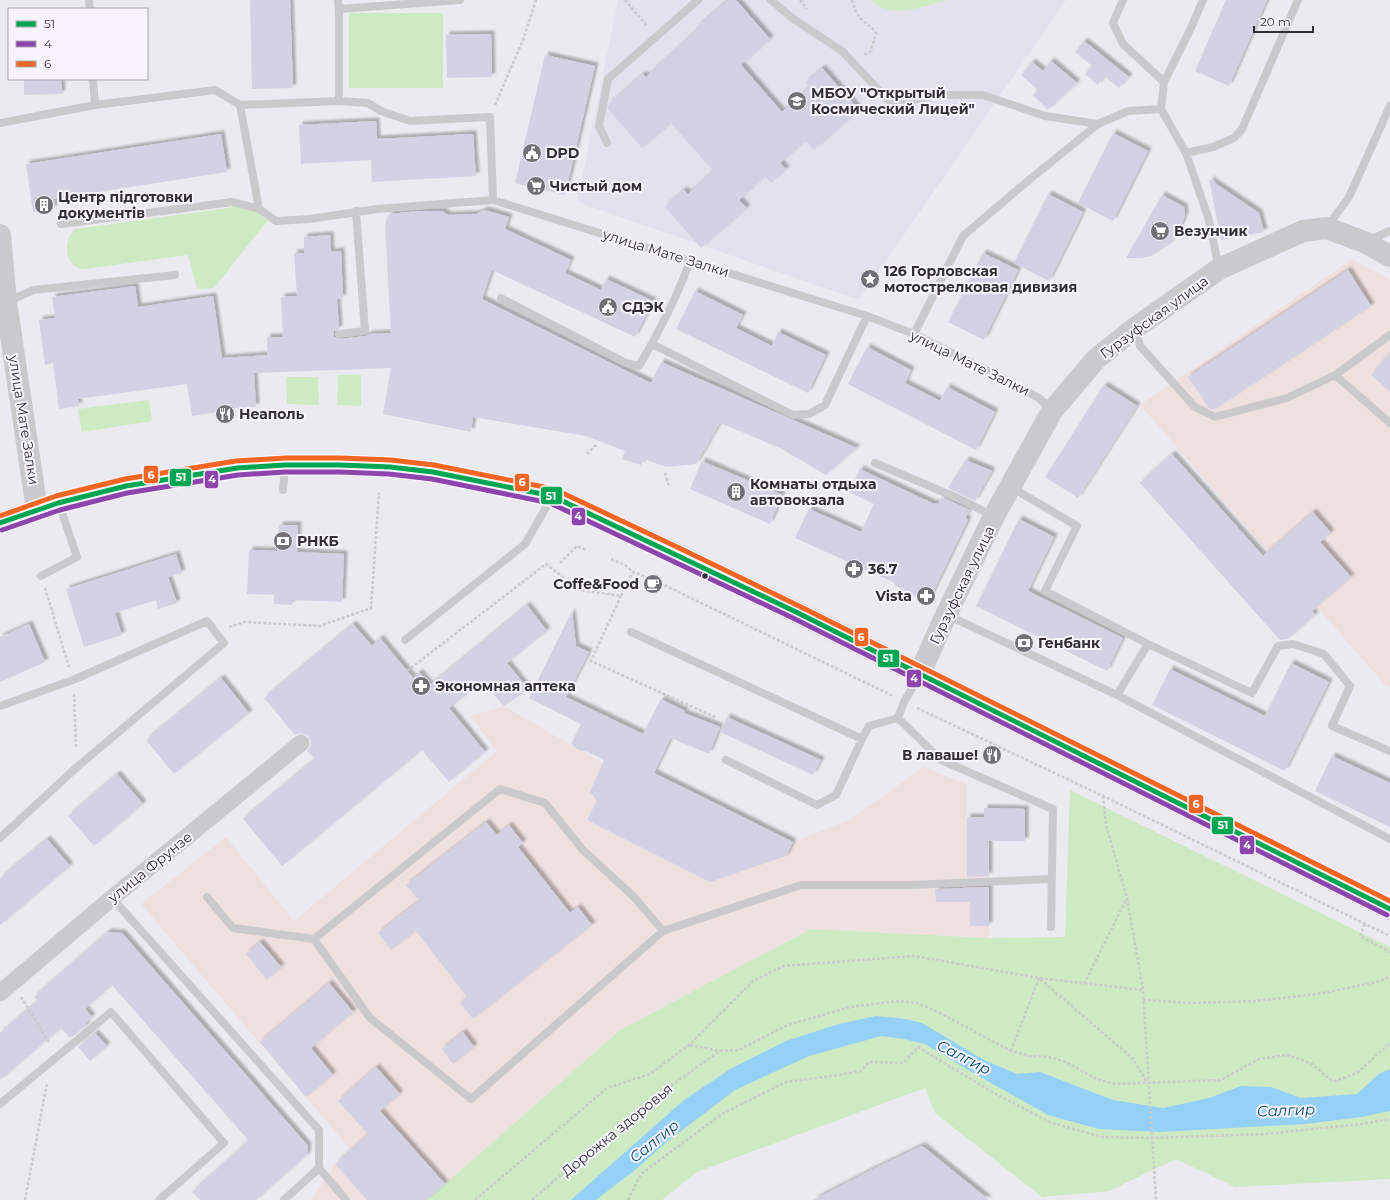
<svg xmlns="http://www.w3.org/2000/svg" width="1390" height="1200" font-family="Montserrat,sans-serif">
  <style>
    .industrial { fill: #efe0e0 }
    .built { fill: #e4e1ef }
    .green { fill: #ceeac3 }
    .water { fill: #94d0f8 }
    .building { fill: #d3d2e4; filter: url(#shadow) }
    .lines { fill: none; stroke-linecap: round; stroke-linejoin: round }
    .path { stroke: #cbcacc; stroke-width: 2.5; stroke-dasharray: 3 2; stroke-linecap: butt }
    .lane { stroke: #cacacc; stroke-width: 8 }
    .street { stroke: #cacacc; stroke-width: 17 }
    .secondary { stroke: #cacacc; stroke-width: 22 }
    .primary { stroke: #d1c9cd; stroke-width: 22 }
    .bus-1-casing { stroke: #f7f4fd; stroke-width: 8 }
    .bus-2-casing { stroke: #f7f4fd; stroke-width: 8 }
    .bus-3-casing { stroke: #f7f4fd; stroke-width: 8 }
    .bus-1 { stroke: #00a651; stroke-width: 5 }
    .bus-2 { stroke: #8e44ad; stroke-width: 5 }
    .bus-3 { stroke: #f26522; stroke-width: 5 }
    .bus-dot { fill: #312f35; stroke: #f7f4fd; stroke-width: 1.5 }
    .labels { text-anchor: middle; dominant-baseline: central; stroke-width: 4; stroke-linejoin: round; paint-order: stroke }
    .poi-label { font-size: 14px; font-weight: bold; fill: #312f35; stroke: #f7f4fd; text-anchor: start }
    .street-label { font-size: 14px; fill: #312f35; stroke: #f7f4fd }
    .water-label { font-size: 15px; font-style: italic; fill: #095073; stroke: #f7f4fd }
    .line-badge { stroke: #f7f4fd; stroke-width: 1.5 }
    .badge-label { font-size: 11px; text-anchor: middle; font-weight: bold; fill: #fff }
  </style>
  <defs>
    <filter id="shadow"><feDropShadow dx="3.5" dy="-3.5" stdDeviation="1" flood-color="#0004"/></filter>
  </defs>
  <rect width="100%" height="100%" fill="#ebeaf0"/>
  <path class="industrial" d="M1352,259l38,21v407l-4,-1 -246,-281z
    M504,706l117,68 172,68 57,-22 73,-53 44,17v77h22v77l-178,-9 -191,101 -193,170h-116l24,-36 15,-15 -209,-245 85,-67 68,84 203,-170 -27,-35z"/>
  <path class="built" d="M618,0h448l-207,300 -282,-98z"/>
  <path class="green" d="M871,0h77c-24,6 -57,21 -77,0z
    M349,13h94v75h-94z
    M237,204l20,7 10,10 -53,67 -17,1 -9,-34 -103,14c-3,0 -7,-1 -9,-2 -13,-8 -11,-29 -1,-38l154,-21z
    M338,375h23v31l-24,-1z
    M286,377h32l1,28 -32,-1z
    M149,400l3,21 -70,11 -4,-23z
    M1070,790l320,157v232l-155,8 -59,-28 -67,32 -67,6 -107,-84 -10,-25 -228,84 -35,28h-235l193,-170 191,-101 178,9 76,-1z"/>
  <path class="water" d="M876,1016l29,3 17,4 62,37 33,14 23,-2 73,28 50,8 46,-10 32,-12 30,1 30,11 56,-4 22,-20 11,-5v42l-29,6 -56,7 -145,8 -61,-3 -51,-14 -80,-45 -43,-26 -21,-5 -23,-3 -72,20 -74,34 -67,51 -33,29 -39,30h-25l113,-100 48,-32 54,-27 53,-17z"/>
  <path class="building" d="M250,0h40l3,88 -41,1z
    M728,0h8l34,39 -29,26 41,47 27,-25 -4,-4 17,-15 37,42 -45,40 -9,-9 -25,22 6,6 -15,14 -6,-7 -26,24 8,8 -46,40 -36,-41 19,-17 4,4 25,-23 -42,-48 -29,25 -34,-39 1,-5 34,-30 3,3 51,-47 -1,-2z
    M1226,0h41l-38,86 -34,-15z
    M491,34l1,43 -45,1 -1,-43z
    M1084,41l45,36 -10,11 -15,-12 -6,9 -13,-11 7,-8 -17,-14z
    M545,55l50,11 -30,129 -50,-12z
    M1051,61l26,22 -29,27 -15,-15 5,-5 -17,-15 11,-13 11,9z
    M24,79h37l1,15 -38,1z
    M376,121l1,18 96,-5 3,42 -104,6 -1,-22 -70,4 -2,-39z
    M1113,133l35,18 -35,70 -35,-18z
    M221,134l6,38 -173,27 1,9 -22,4 -7,-48z
    M1209,179l50,34 5,19 -43,8z
    M1048,194l35,18 -34,69 -35,-18z
    M1162,195l22,12 1,8 -4,11 -13,19 -17,11 -10,2h-15z
    M485,210l24,7 -4,12 66,31 -6,13 36,17 5,-11 47,22 -18,36 -143,-67 -10,29 169,84 10,-21 196,86 -31,27 -46,-27 -60,-25 -24,41 -30,3 -22,-8 -3,6 -19,-6 3,-8 -39,-15 -113,-19 -2,15 -88,-18 8,-46 -137,5 2,34 -32,2 1,2 -33,5 -5,-32 -109,15 1,7 -20,3 -6,-46 -8,2 -6,-45 16,-2 -3,-21 83,-11 3,21 75,-11 9,62 45,-3v-18h16l-2,-40 16,-1 -3,-43h10v-16l26,-2 1,17 10,-1 2,47 -6,1 2,30 -5,2v6l6,2 26,-3 4,-2 21,-1 -6,-107 2,-9 3,-3 28,-3h24l6,4 28,-1z
    M983,253l35,17 -34,70 -36,-18z
    M1348,270l23,36 -157,104 -5,-2 -21,-31z
    M695,291l48,24 -7,13 36,18 6,-14 48,23 -18,38 -132,-64z
    M867,347l44,23 -6,13 35,18 7,-14 48,25 -19,38 -128,-66z
    M1390,353v39l-19,-17z
    M1104,385l33,21 -59,92 -33,-21z
    M1172,454l91,102 50,-44 18,21 -11,9 31,35 -39,34 3,4 -27,24 -8,1 -140,-157z
    M966,460l26,11 -17,30 -27,-13z
    M702,461l80,34 -12,29 -80,-35z
    M860,469l74,35v-1l4,1 4,-7 28,13 -5,8 3,2 -40,82 -34,-17 1,-2 -100,-45 14,-29 52,23 13,-28 -25,-12z
    M1019,519l35,18 -26,54 95,47 -16,33 -131,-65z
    M279,525h19l-1,27 47,2 -2,48 -50,-2v5l-18,-1v-9l-27,-1 2,-44 28,1z
    M176,554l6,19 -14,4 9,26 -19,6 -2,-9 -41,13 7,22 -38,12 -18,-58z
    M527,605l20,26 -40,32 21,26 -24,17 -21,-24 -34,26 36,44 -36,30 -27,-32 -140,116 -39,-47 72,-60 -8,-8 3,-4 1,-5 -3,-6 -4,-2 -4,-1 -5,2 -31,-37 89,-74 19,22 8,-8 33,40 6,-6 11,13z
    M572,611l4,35 13,6 -23,45 77,37 18,-35 24,12 -1,2 36,14 -11,27 -38,-16 -17,35 139,69 -7,14 -76,26 -123,-62 10,-19 -7,-9 14,-32 -16,-8 -10,-2 -7,-6 10,-20 -52,-26z
    M29,624l16,38 -45,20v-45z
    M1291,663l38,19 -44,89 -133,-66 18,-36 95,47z
    M221,678l28,35 -75,61 -28,-34z
    M727,717l94,43 -8,15 -93,-43z
    M1332,756l58,27v44l-75,-36z
    M117,774l26,30 -49,42 -26,-30z
    M984,808l41,1v32h-36v35l-22,1v-60h17z
    M486,822l11,13 12,-10 14,18 -5,4 52,66 8,-6 14,18 -119,94 -13,-16 7,-6 -51,-66 -25,19 -13,-17 41,-32 -13,-16z
    M47,839l23,27 -70,59v-47z
    M989,887v39h-19v-24h-34l-1,-13z
    M108,932l14,1 186,213 -1,9 -51,45h-56l-8,-8 57,-51 -137,-156 -27,24 7,8 -7,6 2,2 -17,13 -9,-10 -61,52v-47l38,-32 -4,-4z
    M260,942l21,25 -14,13 -21,-26z
    M329,983l24,29 -42,36 22,27 -27,22 -46,-55z
    M463,1032l11,15 -21,17 -11,-15z
    M95,1033l12,13 -17,15 -12,-14z
    M376,1067l24,27 -20,17 65,73 -18,16h-60l-32,-36 33,-30 -30,-33z
    M921,1146l4,2 64,52h-176l58,-30z"/>
  <g class="lines">
    <path class="path" d="M625,0l22,26
      M800,0l7,9
      M852,0c2,8 5,15 11,21 5,4 9,6 13,12l-5,18 -7,4
      M495,105l28,-65 13,-40
      M587,454l9,-9
      M665,473l4,13
      M611,559l14,6 8,7 23,9 237,115
      M560,563l17,-17 9,4
      M45,588l24,79
      M621,596l-30,65 126,57
      M229,627l16,-5 75,4 51,-18 8,-115
      M407,671l139,-107 34,26 41,6 12,-24
      M74,694l2,55
      M917,708l186,88 287,140
      M1103,796l3,29 21,73 16,92 13,210
      M1365,924l-5,12 30,16
      M1084,984l43,-86
      M21,997l29,47
      M1143,1000l47,3 65,-2 63,-7 54,-11 18,-6
      M690,1045l30,6
      M1011,1051l28,-73 93,80 15,24
      M25,1200l22,-117
      M475,1200l132,-112 43,-14 39,-29 64,-64 31,-15 130,-10 125,22 104,12
      M532,1200l106,-91 82,-58 19,-1 49,-25 62,-18 48,-6 19,2 23,10 71,38 18,5 20,1 17,5 30,17 19,5 106,-4 38,-21 28,-4 25,9 21,18 24,-9 33,-30
      M628,1200l13,-26 81,-60 64,-32 53,-7 22,-4 8,-9 34,1 15,-16 74,45 60,31 50,14 49,1 114,-4 97,-10 28,-5"/>
    <path class="lane" d="M89,0l1,9
      M338,0l1,9
      M771,0l21,18 50,33 46,49h24l25,-5h46l62,21 53,8
      M1123,0l-10,23 10,21 41,38
      M93,79l2,26
      M339,101v-92l121,-9
      M240,105l19,104
      M1161,109l3,-27 27,-54 12,-28
      M0,123l95,-18 120,-15 25,15 99,-4 29,2 13,8 29,10 80,-4 3,83
      M607,143l-8,-17 9,-47 90,-79
      M61,224l172,-22 26,7 17,12 34,-2 67,-10 116,-9 374,116 47,18 88,44 37,20 13,12
      M1327,227l22,-30 41,-91
      M1369,240l21,-9
      M1219,269l-10,-49 -23,-67 27,-6 21,-9 8,-9 56,-129
      M501,298l125,65 13,3c20,-34 38,-69 51,-105
      M7,302l26,-12 142,-15
      M1135,329l5,17 55,61 20,10 72,-19 48,-23 55,-40
      M339,334l26,-3 -9,-120
      M914,334l49,-98 66,-56 69,-56 30,-13 33,-2 25,44
      M652,344l141,71 16,-1 16,-9 42,-89
      M1335,375l55,48
      M875,463l85,36 33,17
      M1011,487l66,39 -32,65 103,53 104,49 26,-47 15,-2 31,10 26,32 -18,40 58,25
      M283,490l2,-24
      M41,576l36,-19 -18,-53
      M947,615l170,80 273,144
      M631,632l231,107
      M405,640l120,-96 27,-47
      M1117,695l31,-51
      M0,706l73,-26 134,-59 17,22 -147,124 -77,71
      M898,718l43,42 112,49 -2,118
      M726,760l91,45 19,-10 26,-56 7,-13 29,-8 6,-16 16,-28
      M207,897l26,31 81,11
      M112,898l207,232v38l27,32
      M663,931l-29,-34 -51,-47 -38,-47 -45,-14 -186,150 56,79 101,81 192,-168 138,-46h109l142,-6
      M0,1104l111,-92 113,131 -65,57
      M284,1200l35,-32"/>
    <path class="street" d="M0,993l112,-95 189,-155"/>
    <path class="secondary" d="M0,235l6,67 31,208
      M920,673l26,-58 48,-99 58,-105 44,-52 39,-31 84,-59 84,-38 24,-3 37,14 26,14"/>
    <path class="primary" d="M0,523l58,-20 68,-17 111,-18 48,-3h55l50,2 43,5 83,16 36,8 120,56 124,60 594,297"/>
    <g class="bus-1-casing">
      <path id="bus-1" d="M0,523l58,-20 68,-17 111,-18 48,-3h55l50,2 43,5 119,24 244,116 594,297"/>
    </g>
    <g class="bus-2-casing">
      <path id="bus-2" d="M2,530l58,-20 67,-17 111,-18 47,-3h55l49,2 43,5 118,24 243,115 594,297"/>
    </g>
    <g class="bus-3-casing">
      <path id="bus-3" d="M0,516l56,-20 69,-17 111,-18 49,-3h55l51,2 43,5 120,24 121,57 124,60 591,295"/>
    </g>
    <use href="#bus-1" class="bus-1"/>
    <use href="#bus-2" class="bus-2"/>
    <use href="#bus-3" class="bus-3"/>
  </g>
  <defs>
    <g id="school-disc" transform="scale(1)"><circle r="9.5" fill="#727076" stroke="#f7f4fd"/><path d="M0-5L7-2L0 1L-7-2ZM-4 1L0 2.5L4 1V4Q0 6-4 4Z" fill="#fff"/></g>
    <g id="civic-disc" transform="scale(1)"><circle r="9.5" fill="#727076" stroke="#f7f4fd"/><path d="M-.6-6.5H3V-4.5H.6V-3L4-1V1h2V6H-6V1h2V-1L-.6-3ZM-1.2 2.5V6h2.4V2.5Z" fill="#fff"/></g>
    <g id="supermarket-disc" transform="scale(1)"><circle r="9.5" fill="#727076" stroke="#f7f4fd"/><path d="M-6-5.5h2.5l.6 2H6L4.5 2H-2.5L-4.4-4H-6ZM-1.5 3.2a1.3 1.3 0 1 0 .1 0ZM3 3.2a1.3 1.3 0 1 0 .1 0Z" fill="#fff"/></g>
    <g id="building-disc" transform="scale(1)"><circle r="9.5" fill="#727076" stroke="#f7f4fd"/><path d="M-4-6H4V6H1V3H-1V6H-4ZM-2.5-4.3h1.7v1.8h-1.7ZM.8-4.3h1.7v1.8H.8ZM-2.5-1h1.7V.8h-1.7ZM.8-1h1.7V.8H.8Z" fill="#fff"/></g>
    <g id="sight-disc" transform="scale(1)"><circle r="9.5" fill="#727076" stroke="#f7f4fd"/><path d="M0-6L1.8-2.2L6-1.7L2.9 1.2L3.7 5.4L0 3.3L-3.7 5.4L-2.9 1.2L-6-1.7L-1.8-2.2Z" fill="#fff"/></g>
    <g id="restaurant-disc" transform="scale(1)"><circle r="9.5" fill="#727076" stroke="#f7f4fd"/><path d="M-5-6h1v4h1v-4h1v4h1v-4h1v5L-1.5 .5V6h-2V.5L-5-1ZM5-6V6H3V1.5H1.5Q1.5-4 5-6Z" fill="#fff"/></g>
    <g id="bank-disc" transform="scale(1)"><circle r="9.5" fill="#727076" stroke="#f7f4fd"/><path d="M-6-4H6V4H-6ZM0-2.3a2.3 2.3 0 1 0 0 4.6a2.3 2.3 0 1 0 0-4.6Z" fill="#fff"/></g>
    <g id="pharmacy-disc" transform="scale(1)"><circle r="9.5" fill="#727076" stroke="#f7f4fd"/><path d="M-2-6h4v4h4v4h-4v4h-4v-4h-4v-4h4Z" fill="#fff"/></g>
    <g id="cafe-disc" transform="scale(1)"><circle r="9.5" fill="#727076" stroke="#f7f4fd"/><path d="M-5.5-4.5H6V0H3Q3 3.5 0 3.5H-2.5Q-5.5 3.5-5.5 0ZM3-3.2v2h1.7v-2ZM-6 4.5H4V6H-6Z" fill="#fff"/></g>
  </defs>
  <g fill-rule="evenodd">
    <use href="#school-disc" x="797" y="101"/>
    <use href="#civic-disc" x="532" y="153"/>
    <use href="#supermarket-disc" x="536" y="186"/>
    <use href="#building-disc" x="44" y="205"/>
    <use href="#supermarket-disc" x="1160" y="231"/>
    <use href="#sight-disc" x="870" y="279"/>
    <use href="#civic-disc" x="608" y="307"/>
    <use href="#restaurant-disc" x="225" y="414"/>
    <use href="#building-disc" x="736" y="492"/>
    <use href="#bank-disc" x="283" y="541"/>
    <use href="#pharmacy-disc" x="854" y="569"/>
    <use href="#cafe-disc" x="653" y="584"/>
    <use href="#pharmacy-disc" x="926" y="596"/>
    <use href="#bank-disc" x="1024" y="643"/>
    <use href="#pharmacy-disc" x="421" y="686"/>
    <use href="#restaurant-disc" x="992" y="755"/>
  </g>
  <circle class="bus-dot" cx="705" cy="576" r="3.5"/>
  <g class="labels">
    <g class="poi-label">
      <text x="811" y="93">МБОУ "Открытый<tspan x="811" dy="16">Космический Лицей"</tspan></text>
      <text x="546" y="153">DPD</text>
      <text x="550" y="186">Чистый дом</text>
      <text x="58" y="197">Центр підготовки<tspan x="58" dy="16">документів</tspan></text>
      <text x="1174" y="231">Везунчик</text>
      <text x="884" y="271">126 Горловская<tspan x="884" dy="16">мотострелковая дивизия</tspan></text>
      <text x="622" y="307">СДЭК</text>
      <text x="239" y="414">Неаполь</text>
      <text x="750" y="484">Комнаты отдыха<tspan x="750" dy="16">автовокзала</tspan></text>
      <text x="297" y="541">РНКБ</text>
      <text x="868" y="569">36.7</text>
      <text x="639" y="584" text-anchor="end">Coffe&amp;Food</text>
      <text x="912" y="596" text-anchor="end">Vista</text>
      <text x="1038" y="643">Генбанк</text>
      <text x="435" y="686">Экономная аптека</text>
      <text x="978" y="755" text-anchor="end">В лаваше!</text>
    </g>
    <g class="street-label">
      <text transform="translate(666 253) rotate(17)">улица Мате Залки</text>
      <text transform="translate(1154 317) rotate(-36)">Гурзуфская улица</text>
      <text transform="translate(970 363) rotate(26)">улица Мате Залки</text>
      <text transform="translate(24 420) rotate(81)">улица Мате Залки</text>
      <text transform="translate(962 585) rotate(-64)">Гурзуфская улица</text>
      <text transform="translate(150 867) rotate(-39)">улица Фрунзе</text>
      <text transform="translate(617 1130) rotate(-39)">Дорожка здоровья</text>
    </g>
    <g class="water-label">
      <text transform="translate(964 1057) rotate(27)">Салгир</text>
      <text transform="translate(1286 1110) rotate(-2)">Салгир</text>
      <text transform="translate(654 1141) rotate(-39)">Салгир</text>
    </g>
  </g>
  <g class="line-badge">
    <rect x="143" y="465" width="16" height="19" rx="4" fill="#f26522"/>
    <rect x="169" y="468" width="23" height="19" rx="4" fill="#00a651"/>
    <rect x="204" y="470" width="15" height="19" rx="4" fill="#8e44ad"/>
    <rect x="514" y="473" width="16" height="19" rx="4" fill="#f26522"/>
    <rect x="540" y="486" width="23" height="19" rx="4" fill="#00a651"/>
    <rect x="571" y="507" width="15" height="19" rx="4" fill="#8e44ad"/>
    <rect x="854" y="627" width="15" height="20" rx="4" fill="#f26522"/>
    <rect x="877" y="649" width="23" height="19" rx="4" fill="#00a651"/>
    <rect x="906" y="669" width="16" height="19" rx="4" fill="#8e44ad"/>
    <rect x="1188" y="794" width="16" height="20" rx="4" fill="#f26522"/>
    <rect x="1211" y="816" width="23" height="19" rx="4" fill="#00a651"/>
    <rect x="1239" y="835" width="16" height="20" rx="4" fill="#8e44ad"/>
  </g>
  <g class="badge-label">
    <text x="151" y="479">6</text>
    <text x="181" y="481">51</text>
    <text x="212" y="483">4</text>
    <text x="522" y="486">6</text>
    <text x="551" y="500">51</text>
    <text x="578" y="520">4</text>
    <text x="861" y="641">6</text>
    <text x="888" y="662">51</text>
    <text x="914" y="682">4</text>
    <text x="1196" y="808">6</text>
    <text x="1223" y="829">51</text>
    <text x="1247" y="849">4</text>
  </g>
  <rect x="8" y="8" width="140" height="72" fill="#f7f4fd" stroke="#a8a5ad"/>
  <rect x="16" y="21" width="20" height="6" fill="#00a651" stroke="#a8a5ad"/>
  <text x="44" y="28" font-size="12" fill="#312f35">51</text>
  <rect x="16" y="41" width="20" height="6" fill="#8e44ad" stroke="#a8a5ad"/>
  <text x="44" y="48" font-size="12" fill="#312f35">4</text>
  <rect x="16" y="61" width="20" height="6" fill="#f26522" stroke="#a8a5ad"/>
  <text x="44" y="68" font-size="12" fill="#312f35">6</text>
  <path d="M1254 26v6h59v-6" fill="none" stroke="#312f35" stroke-width="2"/>
  <text x="1260" y="26" font-size="12" fill="#312f35" stroke="#f7f4fd" stroke-width="3" paint-order="stroke">20 m</text>
</svg>
